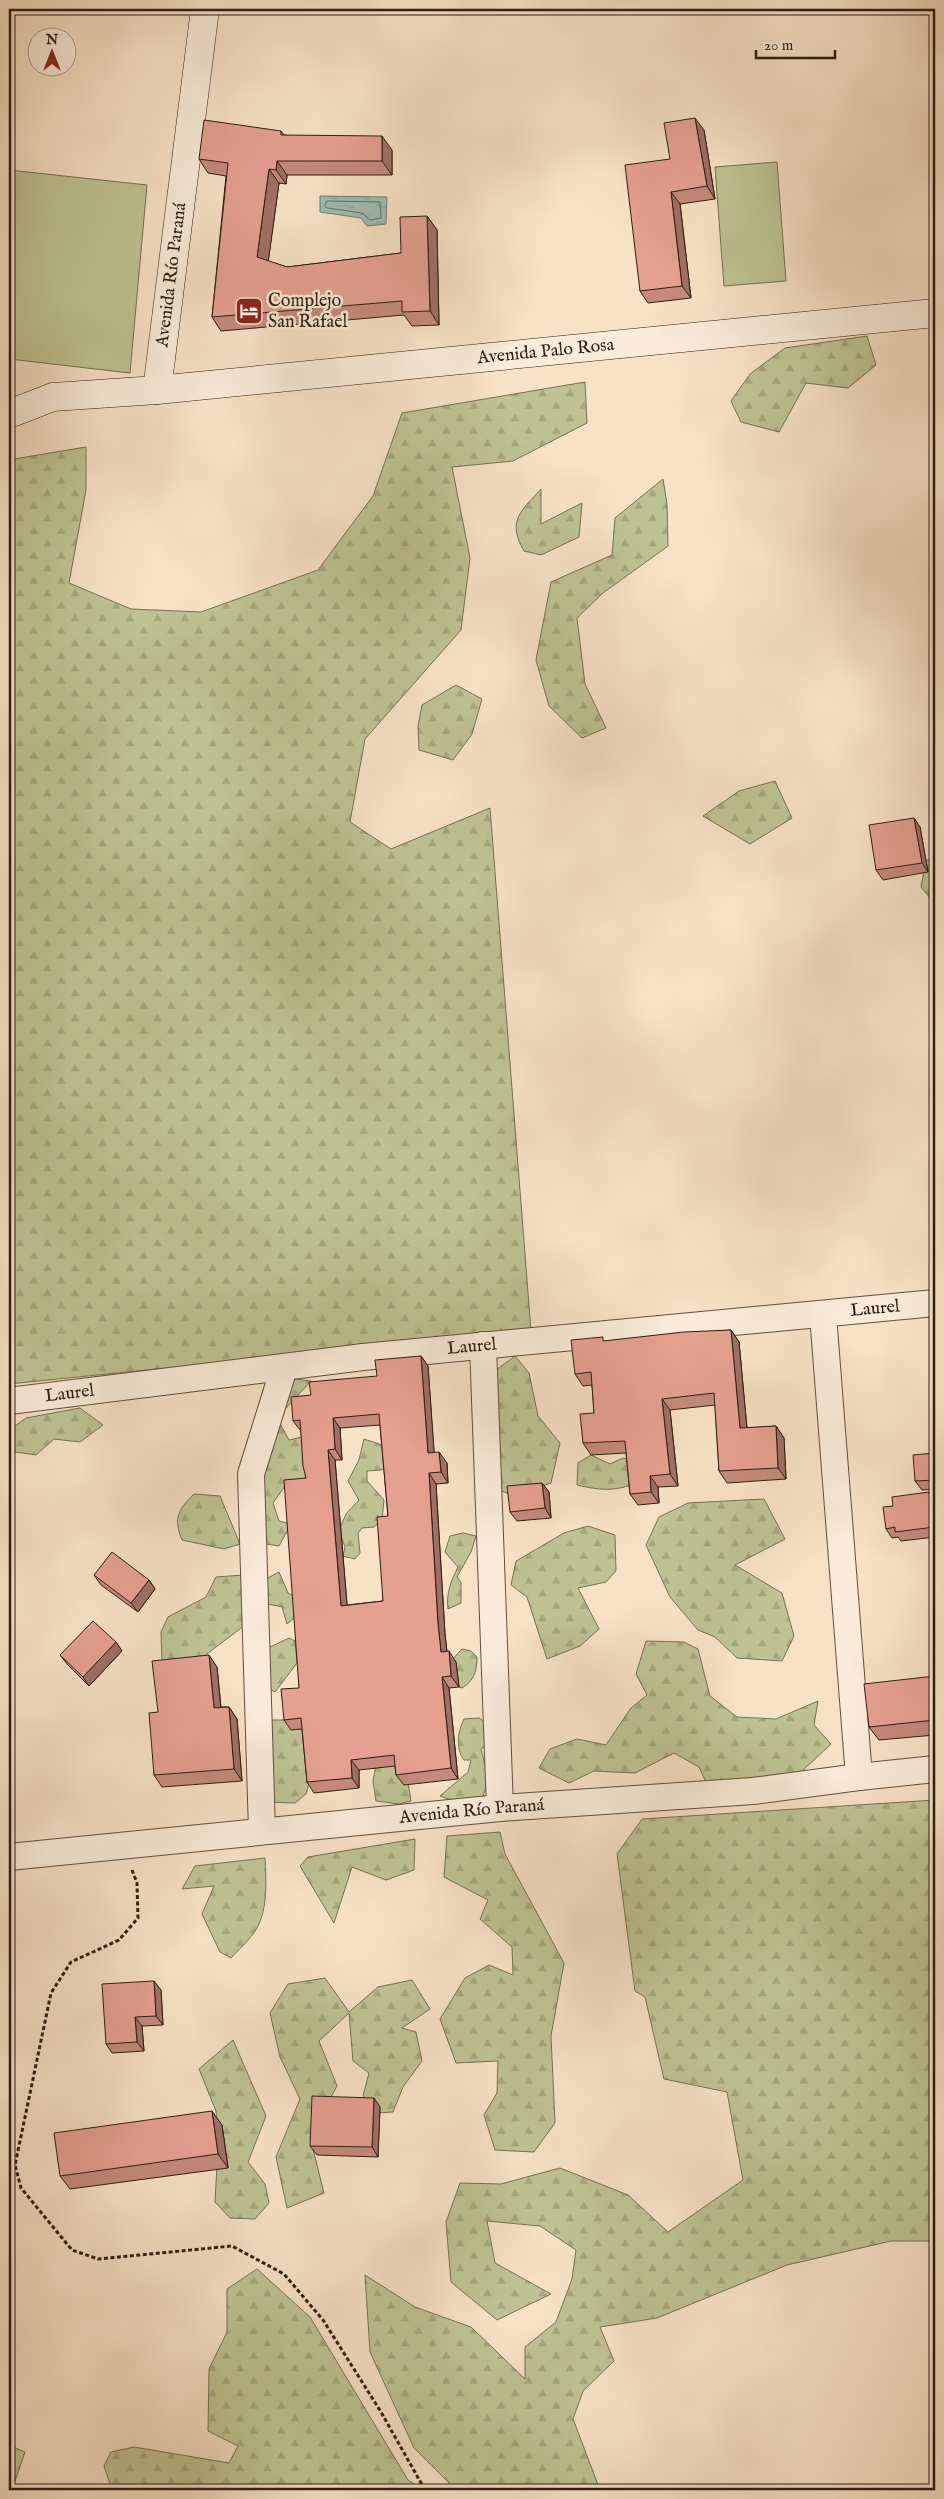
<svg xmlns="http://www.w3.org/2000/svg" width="944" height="2499" font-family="'IM FELL English',serif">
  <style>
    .forest { fill: url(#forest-firs); stroke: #767052 }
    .pitch { fill: #bec394; stroke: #767052 }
    .water { fill: url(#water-ripples); stroke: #717d73 }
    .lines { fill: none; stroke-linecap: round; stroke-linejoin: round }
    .shore { stroke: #666d63; stroke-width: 1 }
    .street-casing { stroke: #614e3e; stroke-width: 28 }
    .secondary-casing { stroke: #2f1d11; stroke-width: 29 }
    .path { stroke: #2f1d11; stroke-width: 3; stroke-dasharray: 4 2.5; stroke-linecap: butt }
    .street { stroke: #faecd9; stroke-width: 26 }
    .secondary { stroke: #faecd9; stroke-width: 28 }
    .wall { fill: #c58a7c; stroke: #2f1d11; fill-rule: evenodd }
    .shaded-wall { fill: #a07065; stroke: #2f1d11 }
    .building { fill: #e5a090; stroke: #2f1d11; fill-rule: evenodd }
    .labels { text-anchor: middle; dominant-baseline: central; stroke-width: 5; stroke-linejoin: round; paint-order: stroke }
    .street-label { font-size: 18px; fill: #2f1d11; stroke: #faecd9 }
    .poi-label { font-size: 18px; fill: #2f1d11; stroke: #faecd9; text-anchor: start }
  </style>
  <defs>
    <pattern id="forest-firs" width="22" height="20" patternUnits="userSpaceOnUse" patternTransform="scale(1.25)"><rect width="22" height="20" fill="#bec394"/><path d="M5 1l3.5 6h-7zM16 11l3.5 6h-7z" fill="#a4a77f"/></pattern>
    <pattern id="water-ripples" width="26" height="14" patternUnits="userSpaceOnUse" patternTransform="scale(1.25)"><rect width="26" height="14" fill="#9dbdb5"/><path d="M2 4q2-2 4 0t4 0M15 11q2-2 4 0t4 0" fill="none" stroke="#88a29b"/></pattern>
  </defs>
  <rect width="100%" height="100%" fill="#f7e2c5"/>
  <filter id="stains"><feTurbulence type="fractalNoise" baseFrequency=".004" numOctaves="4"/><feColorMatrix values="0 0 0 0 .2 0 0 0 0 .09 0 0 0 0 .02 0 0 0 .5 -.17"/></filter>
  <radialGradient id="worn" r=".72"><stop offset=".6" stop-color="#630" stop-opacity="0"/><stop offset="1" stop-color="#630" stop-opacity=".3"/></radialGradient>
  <path class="forest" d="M867,336l9,29 -28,23 -42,-5 -27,49 -38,-10 -10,-21 19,-27 35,-26z
    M585,382l2,41 -74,38 -61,6 18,91 -9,72 -96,109 -15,83 41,27 99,-41 41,523 -522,53v-915l5,-10 72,-12v43l-17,93 62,26 70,3 117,-42 55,-74 29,-83z
    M663,479l4,25 1,42 -65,47 -26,25 8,66 21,44 -24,10 -33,-32 -13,-46 15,-78 61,-27 3,-37z
    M541,489v35l41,-21 -3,34 -38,18 -17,-4c-17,-30 -4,-39 17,-62z
    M456,685l26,14 -10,35 -19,26 -34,-10 -1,-24 4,-21z
    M775,781l17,37 -42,26 -47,-28 36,-25z
    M935,855v49l-14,-17 5,-26z
    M515,1356l14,17 9,43 22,27 -9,40 -37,13 -17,-7 -5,-116z
    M287,1378l24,3 -34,37 12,22 22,-5 -1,41 -25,10 -12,17 6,18 12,3 -12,22 -32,-5z
    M80,1408l23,17 -23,17 -26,-3 -18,16 -27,-4 2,-22 15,-11z
    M364,1439l30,10 -6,18 -7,3 -14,1v10l17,19 -2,20 -8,7 -12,1 -4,5 2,20 -5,6 -12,-3 2,-9 -6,-17 7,-16 13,-14 -11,-19 11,-21z
    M591,1455l19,9 13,-6 11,3 2,22c-22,9 -37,7 -59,2l1,-22z
    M194,1494l26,2 20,48 -16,5 -42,-9c-9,-22 -4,-30 12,-46z
    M764,1499l21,40 -50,26 47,28 12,43 -12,25 -45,-3 -22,-21 -17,-7 -28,-33 -24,-52 13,-28 29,-14z
    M588,1526l27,9 1,36 -10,11 -28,6 21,41 -19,17 -33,13 -20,-62 -16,-12 5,-24 48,-28z
    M463,1533l13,3 -5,16 -14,25 4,5v21l-13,6c-2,-16 3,-28 10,-42l-13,-15 5,-16z
    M279,1572l9,21 9,5 -4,21 -6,5 -5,-17 -27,-6 -6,21 -58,44 -29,-5 -1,-29 7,-15 38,-20 10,-20 27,-2 12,10z
    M289,1638l6,3 2,22 -22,29 -18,-11 7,-31z
    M646,1641l38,1 14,7 12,47 27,21 39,2 42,-18 -4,24 17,19 -30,28 -91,19 -11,-24 -25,-14 -39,20 -41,-2 -25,12 -30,-15 11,-19 27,-10 29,6 25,-37 16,-13 -11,-21z
    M462,1649l9,2 6,6c0,14 -3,24 -15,31l-3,-1 -9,-25z
    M479,1718l11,7 2,16 -11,8 8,31 -6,16 -18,9 -25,-9 28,-24 3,-12h-7c-9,-12 -6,-29 0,-41z
    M259,1720h32l19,12 6,27 -10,35 -11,9 -34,-1z
    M381,1739l26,37 4,25 -12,3 -23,-3 -3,-20z
    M935,1800v441h-44l-104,24 -130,53 -57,9 14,34 -31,30 -10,28 27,71h-144l-42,-42 -44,-96 -5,-77 50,32 56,20 54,52v-32l31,-25 16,-43 4,-29 -36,-24 -53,-5 8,42 56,31 -54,26 -46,-38 -5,-60 14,-39 41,1 59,-16 68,27 40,37 75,-52 -16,-88 -63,-13 -19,-82 -10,-6 -18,-137 25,-35z
    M500,1832l5,22 59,109 -13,73 4,87 -21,29 -39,-2 -11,-35 13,-22 1,-32 -42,2 -16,-44 25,-41 24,-13 24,10 -1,-28 -32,-28 8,-19 -44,-23 3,-41z
    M415,1839l-1,31 -28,10 -34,-13 -18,56 -34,-57 8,-9z
    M265,1858c1,22 3,50 -8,70 -6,11 -18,21 -26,30l-11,-6 -18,-38 12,-28 -32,3 13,-23z
    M325,1978l24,34 29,-25 34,-7 18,29 -28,19 14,4 6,29 -19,26 -10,25 -18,1 -12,-17 6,-23 -16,-12 -4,-48 -30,28 18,45 -27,51 14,56 -37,15 -11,-51 24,-58 -20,-42 -10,-44 18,-29z
    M233,2040l33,76 -18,46 17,22 4,19 -14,16 -25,-1 -15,-16 3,-55 -2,-36 -17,-42z
    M257,2269l53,48 98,163 16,10h-312l-8,-24 7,-14 23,-5 95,16 9,-17 -30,-15 1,-62 18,-37v-43z
    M9,2445l16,7 -13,38h-3z"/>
  <path class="pitch" d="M777,162l9,119 -62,5 -9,-119z
    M9,170l138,15 -17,188 -121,-14z"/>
  <path class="water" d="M320,196l67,1 -1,27 -19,2 -6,-8 -41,-6z"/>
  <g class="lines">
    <path class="shore" d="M327,201l53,1 1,16 -11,2 -8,-7 -35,-5 -2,-2z"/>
    <g class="street-casing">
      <g id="street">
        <path d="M823,1315l36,462"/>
        <path d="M483,1345l17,463"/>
        <path id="s1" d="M9,1401l354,-44 572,-54"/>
        <path d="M262,1831l-11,-357 33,-106"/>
        <path id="s2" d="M9,1857l491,-49 253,-17 106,-14 76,-8"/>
      </g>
    </g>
    <g class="secondary-casing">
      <g id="secondary">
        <path id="s3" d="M157,390l48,-381"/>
        <path id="s4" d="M9,414l44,-17 104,-7 778,-77"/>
      </g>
    </g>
    <path class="path" d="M132,1870l5,13 1,35 -19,22 -48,22 -20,31 -36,172 6,23 51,62 26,9 134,-13 52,28 39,46 58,92 44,78"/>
    <use href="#street" class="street"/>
    <use href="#secondary" class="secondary"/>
  </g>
  <path class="wall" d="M704,130l11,69 -35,5 11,94 -43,5 -8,-12 30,-132z
    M281,131l3,4 108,15v25h-105l-1,9 -7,-1 -11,78 19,6 114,-14 26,-37 10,14 2,95 -27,1 -8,-11 -183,16 -9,-14 14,-141 -18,-3 -9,-14z
    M914,818l6,9 8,45 -45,8 -7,-10z
    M731,1330l8,12 8,86 29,-2 8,12 2,41 -59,4 -8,-12 -4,-66 -45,5 8,76 -20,1 1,16 -21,2 -8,-11 -4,-41 -35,2 -8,-12 11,-30 -2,-28 -9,1 -8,-12 31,-33z
    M421,1356l7,10 6,87 13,10 1,20 -12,1 9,150 2,18 9,10 3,25 -10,1 9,91 -54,6 -8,-10 -1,-9 -36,4v18l-45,5 -7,-11 -5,-53 -11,1 -7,-10 15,-32 7,-210 -5,-47 -8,-10 18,-26 66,-19zM380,1425l8,91 -5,85 -36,4 -12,-145h7l-2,-32z
    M935,1453v36l-13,1 -7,-9z
    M542,1483l7,9 2,26 -34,3 -7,-9z
    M929,1492l6,8v37l-34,4 -3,-4 -6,1 -6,-9 7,-23z
    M94,1575l55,5 6,9 -17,23 -37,-27z
    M116,1642l6,9 -33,35 -22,-22 -7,-9z
    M217,1667l4,40h8l8,12 5,62 -80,6 -8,-12 4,-63z
    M935,1676v59l-56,5 -10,-13z
    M161,1990l2,35 -21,1 2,25 -32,2 -6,-9z
    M380,2107l-2,50 -61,-2 -7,-9z
    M222,2125l6,43 -158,21 -10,-13z"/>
  <path class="shaded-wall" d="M695,118l9,12 11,69 -8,-13z
    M382,136l10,14v25l-10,-14z
    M277,161l10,14 -1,9 -10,-14z
    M269,169l10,14 -12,88 -10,-14z
    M671,192l9,12 11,94 -9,-12z
    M427,216l10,14 2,95 -9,-14z
    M914,818l6,9 8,45 -6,-9z
    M731,1330l8,12 9,98 -8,-12z
    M421,1356l7,10 7,98 -7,-11z
    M662,1399l8,11 8,76 -8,-12z
    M333,1418l7,10 2,32 -7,-11z
    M776,1426l8,12 2,41 -8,-11z
    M328,1450l7,10 13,156 -7,-10z
    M439,1452l8,11 1,20 -7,-11z
    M429,1473l7,11 9,150 3,28 -7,-10 -3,-29z
    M650,1476l8,11 1,16 -8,-11z
    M542,1483l7,9 2,26 -6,-10z
    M929,1492l6,8v30l-1,-3z
    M149,1580l6,9 -17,23 -7,-9z
    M116,1642l6,9 -33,35 -6,-9z
    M449,1651l7,11 3,25 -8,-11z
    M209,1655l8,12 5,53 -8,-12z
    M442,1677l7,11 9,91 -7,-11z
    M229,1707l8,12 5,62 -8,-12z
    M351,1760l8,10v18l-7,-10z
    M154,1981l7,9 2,35 -7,-9z
    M135,2017l7,9 2,25 -7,-9z
    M374,2098l6,9 -2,50 -6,-10z
    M212,2111l10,14 6,43 -10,-14z"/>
  <path class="building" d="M695,118l12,68 -36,6 11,94 -42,5 -15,-126 45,-6 -6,-36z
    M204,120l77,11v4l101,1v25h-105l-1,9 -7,-1 -12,88 30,10 114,-14 -1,-36 27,-1 3,95 -28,1v-11l-190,16 16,-154 -29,-4z
    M914,818l8,45 -46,7 -7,-45z
    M731,1330l9,98 36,-2 2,42 -59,3 -5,-78 -52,6 8,75 -20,2 1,16 -21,2 -5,-53 -42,2 -3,-29 14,-1 -3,-41 -16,2 -4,-34 32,-3v4l81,-9z
    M421,1356l7,97 11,-1 2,20 -12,1 9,150 3,29 8,-1 2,25 -9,1 9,91 -55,7 -2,-20 -43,5 1,18 -45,4 -6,-64 -17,2 -3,-31 18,-1 -15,-208 22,-2 -3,-12 -3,-46 -7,1 -2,-24 20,-2 -2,-13 68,-6 -2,-16zM379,1414l9,102 -11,1 6,84 -42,5 -13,-156 7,-1 -2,-31z
    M935,1453v27l-20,1 -2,-26z
    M542,1483l3,25 -35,4 -3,-26z
    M929,1492l5,35 -39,5v-5l-9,2 -3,-22 10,-1 -1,-9z
    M112,1552l37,28 -18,23 -37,-28z
    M93,1621l23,21 -33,35 -23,-22z
    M209,1655l5,53 15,-1 5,62 -80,6 -5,-62 9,-1 -6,-51z
    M935,1676v44l-66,7 -5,-43z
    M154,1981l2,35 -21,1 2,25 -31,2 -4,-60z
    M312,2096l62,2 -2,49 -62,-1z
    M212,2111l6,43 -158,22 -6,-43z"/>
  <defs>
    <g id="hotel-square" transform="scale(1.4375)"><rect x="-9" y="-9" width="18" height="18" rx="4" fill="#8f2418" stroke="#faecd9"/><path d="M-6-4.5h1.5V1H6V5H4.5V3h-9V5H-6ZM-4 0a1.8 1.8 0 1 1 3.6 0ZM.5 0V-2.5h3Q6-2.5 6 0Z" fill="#fff"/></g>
  </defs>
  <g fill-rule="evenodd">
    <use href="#hotel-square" x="249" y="311"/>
  </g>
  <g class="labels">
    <g class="street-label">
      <text stroke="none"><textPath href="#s3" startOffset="116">Avenida Río Paraná</textPath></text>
      <text stroke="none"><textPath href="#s4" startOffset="542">Avenida Palo Rosa</textPath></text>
      <text stroke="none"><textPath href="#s1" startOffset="871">Laurel</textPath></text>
      <text stroke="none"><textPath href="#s1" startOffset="466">Laurel</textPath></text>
      <text stroke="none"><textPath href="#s1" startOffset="61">Laurel</textPath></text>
      <text stroke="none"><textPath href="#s2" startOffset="465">Avenida Río Paraná</textPath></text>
    </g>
    <g class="poi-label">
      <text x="268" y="301">Complejo<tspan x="268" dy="21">San Rafael</tspan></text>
    </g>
  </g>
  <rect width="944" height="2499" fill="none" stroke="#f7e2c5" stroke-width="30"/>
  <rect x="10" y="10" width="924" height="2479" fill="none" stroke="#2f1d11" stroke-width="2.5"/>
  <rect x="15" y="15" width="914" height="2469" fill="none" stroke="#2f1d11"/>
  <g transform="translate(52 52)"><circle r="24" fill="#faecd9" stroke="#a99989"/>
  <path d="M0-4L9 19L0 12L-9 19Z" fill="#8f2418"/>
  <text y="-8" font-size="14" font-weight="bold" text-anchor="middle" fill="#2f1d11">N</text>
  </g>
  <path d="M756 50v8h79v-8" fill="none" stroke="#2f1d11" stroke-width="2.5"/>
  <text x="764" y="50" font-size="15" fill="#2f1d11" stroke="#faecd9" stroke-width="4" paint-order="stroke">20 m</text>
  <rect width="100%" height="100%" filter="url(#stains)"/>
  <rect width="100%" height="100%" fill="url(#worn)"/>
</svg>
